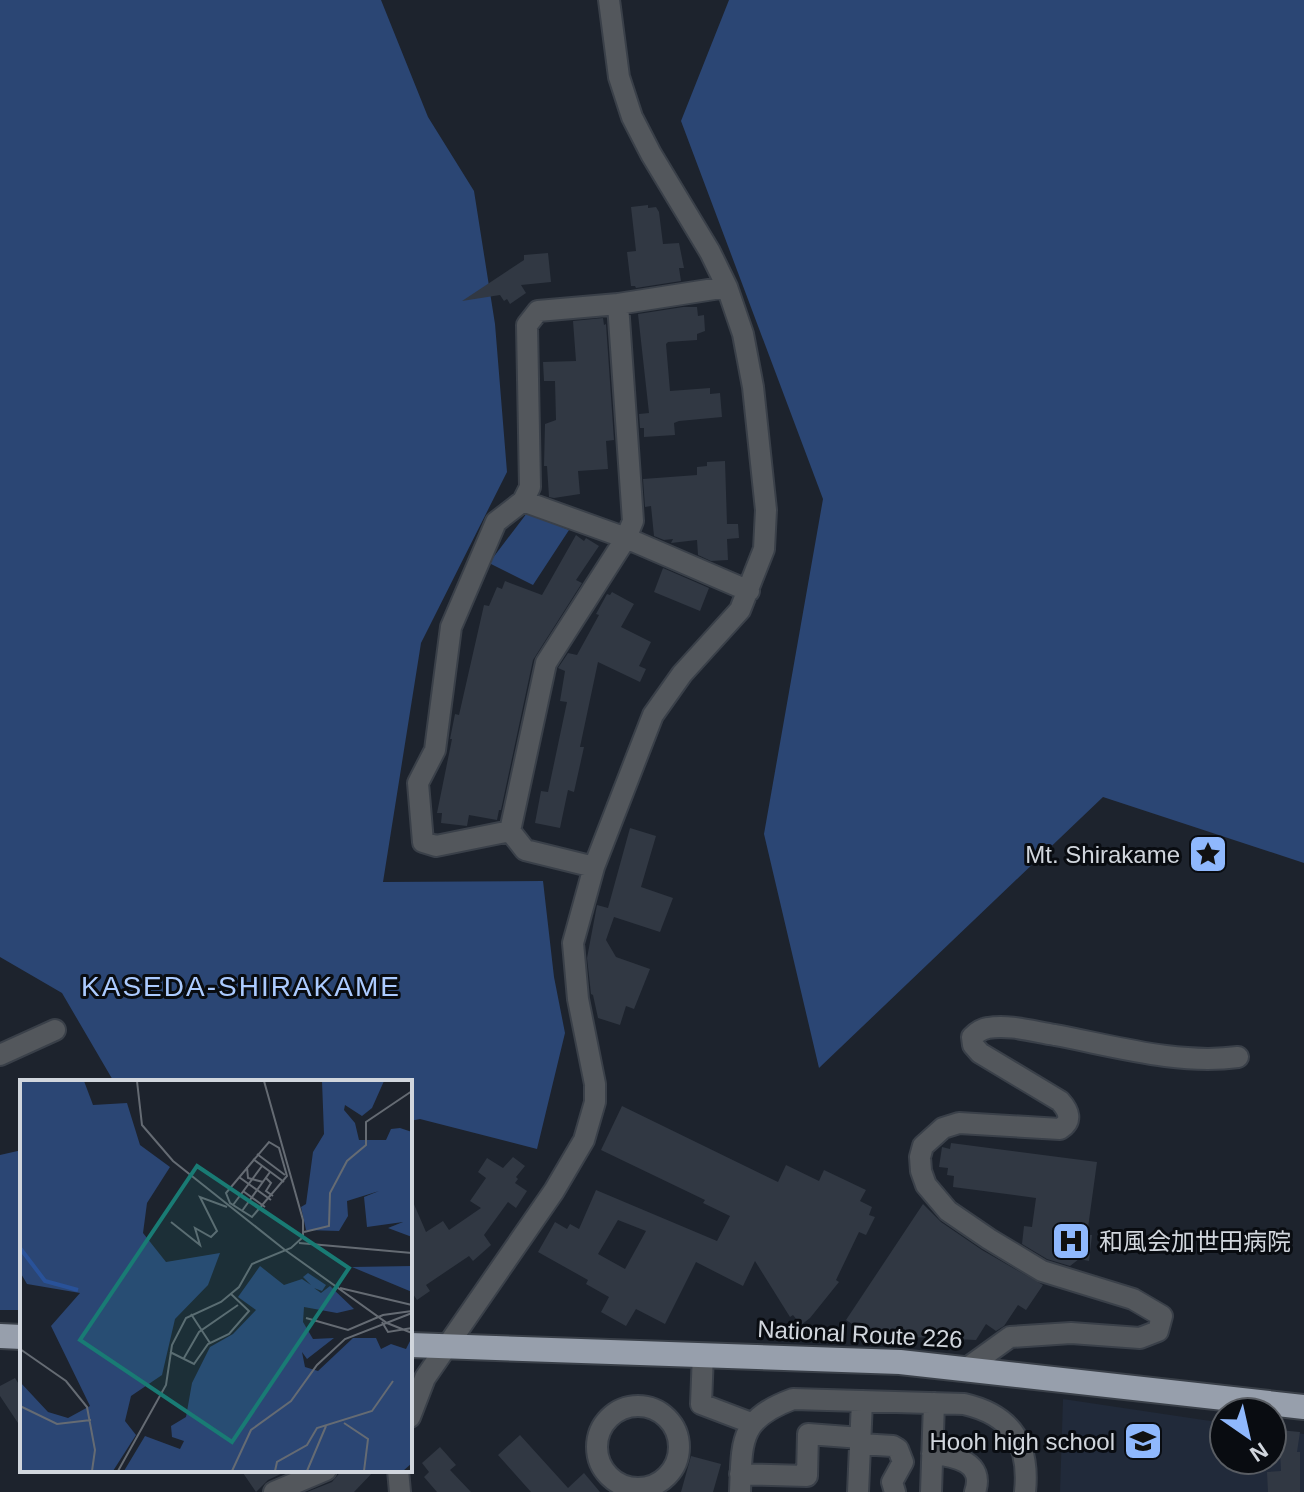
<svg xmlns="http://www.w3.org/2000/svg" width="1304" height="1492" font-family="Helvetica,'Noto Sans JP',sans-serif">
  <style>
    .built { fill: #212a3a }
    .green { fill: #2b4674 }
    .building { fill: #313843; fill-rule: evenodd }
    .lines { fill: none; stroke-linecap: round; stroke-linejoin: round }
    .minor-casing { stroke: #3a4049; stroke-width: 24 }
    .highway-casing { stroke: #3a4049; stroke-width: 28 }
    .minor { stroke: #53575c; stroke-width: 20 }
    .highway { stroke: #979fac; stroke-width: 24 }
    .labels { text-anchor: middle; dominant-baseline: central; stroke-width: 6; stroke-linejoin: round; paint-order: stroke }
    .poi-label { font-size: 24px; fill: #d1d6dd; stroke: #090c11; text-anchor: end }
    .street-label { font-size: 24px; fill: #d1d6dd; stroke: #090c11 }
    .quarter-label { font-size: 28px; letter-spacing: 2px; fill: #accbff; stroke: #090c11 }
    .inset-river { fill: none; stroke: #295299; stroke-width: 4 }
    .inset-road { fill: none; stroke: #656b73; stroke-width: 2 }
    .view { fill: #197b74; fill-opacity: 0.15; stroke: #197b74; stroke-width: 4 }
    .inset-edge { fill: none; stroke: #d1d6dd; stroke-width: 4 }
  </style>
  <rect width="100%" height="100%" fill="#1d232d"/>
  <path class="built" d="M1063,1399l161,24v37h48v-30l32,4v58h-244z"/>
  <path class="green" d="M0,0h381l47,117 46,74 21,133 12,148 -86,171 -38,239 160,-1 11,96 11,56 -28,116 -117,-30 -10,2v-39h-296l-52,-89 -62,-36z
    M729,0h575v863l-201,-66 -284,271 -55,-234 59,-335 -142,-378z
    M527,513l42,17 -36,55 -44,-22z
    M22,1150v160h-22v-155z"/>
  <path class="building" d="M648,205v3l8,-1 3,5 4,32 16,-1 5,25h-5l2,13 -45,7 -1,-2h-4l-4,-34 9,-1 -5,-44z
    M548,253l3,29 -30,3 5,8 -16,11 -3,-5 -3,2 -4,-6 -38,6 62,-41v-5z
    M683,307h14l1,9 6,-1 1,16 -8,3v6l-29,2 -2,2 4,47 40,-3v6l10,-1 2,24 -43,4 -5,2 1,12 -31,2v-9h-4l-1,-14 10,-1 -11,-99z
    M603,318l1,7 2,-1 8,116 -8,1 2,28 -30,2 2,23 -26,4 -5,-1 -2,-31h-3l1,-42 11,-4 -1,-39h-11l-1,-19 33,-1 -3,-40z
    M725,461l2,63h11l1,14 -12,1 1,21 -17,1 -13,-6 -1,-15 -26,3 2,-4 -9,1 -10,-4 -3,-30 -6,1 -2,-28 54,-4v-8l10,-1v-4z
    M576,535l8,6 2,-3 13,8 -23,34 6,3 -49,77 -32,150h-2l-2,10 -28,-5 -2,11 -26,-3 1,-10h-5l15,-74h-2l5,-25 4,1 25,-110 5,1 8,-19 5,2 3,-8 37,14z
    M663,568l46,20 -9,23 -46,-19z
    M612,592l22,12 -13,23 30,15 -12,24 7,3 -6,13 -42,-20 -18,85h4l-10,45 -6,-2 -8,38 -25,-5 6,-32 7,1 19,-90 -7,-1 5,-30 -7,-3 10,-15 9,2 22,-40 -3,-1 11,-20 3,1z
    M630,828l26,8 -15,51 32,11 -13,34 -46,-15 -8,23 10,17 34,12 -16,40 -8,-3 -6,19 -22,-7 -5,-23 -2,-1 -4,-36 10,-53 11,3z
    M622,1106l156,76 8,-17 33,16 5,-11 42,20 -6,11 12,6 -3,8 6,2 -9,18 -7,-3 -23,48 3,2 -29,36 -9,7 -8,-10 -3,2 -35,-56 -12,25 -47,-24 -31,62 -29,-15 -10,17 -25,-14 8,-15 -23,-13 2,-4 -50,-28 17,-30 12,7 3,-5 9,5 17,-39 121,51 13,-25 -27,-13 2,-3 -104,-50zM618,1220l28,11 -21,38 -27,-15z
    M951,1143l146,19 -10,73h5l-3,26 -10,-2 -9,7 -23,-7 -25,-15 2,-18 8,1 4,-29 -83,-11 1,-11 -7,-1 1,-7 -9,-1 3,-20 8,2z
    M513,1157l12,9 -9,11 2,2 -3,4 12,8 -11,17 -8,-6 -24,33 7,10 -18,16 -4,-5 -43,29 4,6 -13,9 -4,-6 -3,2v-101l16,37 17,-11 6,9 32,-22 -11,-7 16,-23 -8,-6 9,-14 16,10z
    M923,1204l18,18 41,28 61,35 -17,25 -8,-5 -14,21 -8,5 -10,-7 -10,16 -107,-5 -23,-15z
    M15,1378l7,11v40l-22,-33v-10z
    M1279,1430l21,2 -3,20h3v40h-32l-1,-20 14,-1z
    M520,1435l48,53 16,-15 16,19h-69l-33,-37z
    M440,1447l16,18 -6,5 21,22h-34l-13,-15 5,-5 -7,-9z
    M691,1456l30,8 -8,28h-32z
    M241,1470h48l-21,10 -12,12z
    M342,1470h33l-21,22h-47l25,-10z"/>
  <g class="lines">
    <g class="minor-casing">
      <path id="minor" d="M523,501l103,37 123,53
        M510,831l36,-168 80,-125 7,-17 -15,-217
        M594,867l-69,-17 -15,-19 -74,15 -13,-4 -5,-59 17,-33 16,-123 45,-105 27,-21 7,-14 -3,-162 11,-14 80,-7 109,-17
        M0,1055l55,-25
        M703,1354l-2,50 50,19
        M967,1368l43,-31 61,-4 69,5 18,-7 4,-15 -29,-17 -91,-28 -53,-32 -41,-28 -22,-26 -5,-14 -1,-14 3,-11 20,-18 16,-5 101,6c13,-8 9,-18 0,-28l-80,-48 -7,-8 -1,-8c5,-5 9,-8 16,-9 21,-4 47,4 67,7 59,11 123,30 183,22
        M597 1447a41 41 0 1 1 82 0a41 41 0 1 1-82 0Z
        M410,1417l15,-39 129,-187 30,-51 11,-38v-18l-17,-85 -5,-56 21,-76 59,-152 29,-41 58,-64 24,-61 2,-39 -13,-123 -10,-53 -16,-47 -17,-35 -59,-98 -19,-37 -13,-40 -10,-77
        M860,1444l33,2 5,3 5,13 -11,20 3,10
        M932,1454c23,2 53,8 43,38
        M398,1470l2,22
        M740,1474l67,2 1,-42 53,4
        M274,1492l52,-22
        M740,1492c2,-52 -1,-73 53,-93l171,5c48,11 66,40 61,88
        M858,1492l4,-91
        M931,1492l3,-89"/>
    </g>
    <g class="highway-casing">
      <path id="highway" d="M0,1336l22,1
        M410,1345l490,17 404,45"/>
    </g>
    <use href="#minor" class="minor"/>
    <use href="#highway" class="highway"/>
  </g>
  <defs>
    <g id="sight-square" transform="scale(2)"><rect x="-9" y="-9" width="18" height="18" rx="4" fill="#8fb8fd" stroke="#090c11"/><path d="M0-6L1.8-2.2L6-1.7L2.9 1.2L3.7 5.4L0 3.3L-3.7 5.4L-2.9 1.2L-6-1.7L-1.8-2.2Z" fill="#111"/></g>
    <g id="hospital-square" transform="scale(2)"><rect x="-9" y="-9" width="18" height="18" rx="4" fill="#8fb8fd" stroke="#090c11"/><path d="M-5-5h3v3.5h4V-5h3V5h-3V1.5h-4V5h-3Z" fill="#111"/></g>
    <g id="school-square" transform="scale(2)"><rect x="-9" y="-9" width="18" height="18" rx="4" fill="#8fb8fd" stroke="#090c11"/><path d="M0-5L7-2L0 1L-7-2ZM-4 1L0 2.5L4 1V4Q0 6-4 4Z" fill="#111"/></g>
  </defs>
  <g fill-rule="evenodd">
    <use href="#sight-square" x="1208" y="854"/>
    <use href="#hospital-square" x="1071" y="1241"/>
    <use href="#school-square" x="1143" y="1441"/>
  </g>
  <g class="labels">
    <g class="poi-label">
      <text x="1180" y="854">Mt. Shirakame</text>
      <text x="1099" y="1241" text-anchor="start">和風会加世田病院</text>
      <text x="1115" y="1441">Hooh high school</text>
    </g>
    <g class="street-label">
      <text transform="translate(860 1334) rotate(3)">National Route 226</text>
    </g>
    <g class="quarter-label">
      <text x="241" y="986">KASEDA-SHIRAKAME</text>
    </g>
  </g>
  <g transform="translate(20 1080)">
    <rect width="392" height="392" fill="#1d232d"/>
    <path d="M0,1h64l9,24 34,-2 13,42 30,22 -23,36 -4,30 23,29 54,-9 -12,32 -33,34 -13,56 -31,21 -6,25 11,14 -23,36h-93v-89l28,30 20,6 22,-12 -39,-80 29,-33 -53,-9 -7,-12zM302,1h62l-12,27 -10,8 -17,-11 -1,5 11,13 4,17h27l5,-11 9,-1 12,4v105l-24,-9 15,-6 -36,5 -3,-30 15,-6 -32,10 1,15 -9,15 -33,-1 -5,-23 5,-3 7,-52 11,-18zM240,186l24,19 18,-6 9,6 -8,-8 5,-4 18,12 -4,6 -8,-3 7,5 9,-7 24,23 -17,4 -33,-6 -1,15 10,17 21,-1 -27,21 -5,-7 3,15 13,4 35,-33h23l5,11 10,-5 15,5 6,-12v126l-9,8h-279l21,-35 35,13 4,-8 -12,-4 -1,-11 15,-9 6,-34 18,-36 23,-13 23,-24 -18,-13zM392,186v26l-60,-25z" fill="#2b4674"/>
    <path class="inset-river" d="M0,168l25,33 33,9"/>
    <path class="inset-road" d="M117,1l5,44 31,36 112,89 102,73 25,10M249,62l10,6 8,28 -35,41 -22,-14 -4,-10zM237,74l28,21M233,79l31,23M227,87l1,11 15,4M219,97l32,23M246,98l5,5 -5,8 7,5M223,111l22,16M213,125l29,-39M222,131l28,-39M151,142l29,23 -5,-17 16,9 6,-6 -17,-34 27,10M284,152l25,-6 1,-33 17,-32 19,-16v-23l46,-31M279,163l113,10M320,208l72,17M171,234l19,29M286,238l42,12 35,-15 29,-4M362,242l6,10 24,-4M0,269l46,32 21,26 8,43 -3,21M150,272l24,12 14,-20 21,-10 20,-23 -18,-17M164,278l15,-26 39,-27M0,326l37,18 34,-4M324,343l24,16 -4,32M98,391l48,-86 6,-40 14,-27 35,-16 18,-15 13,-23 39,-16 12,-11v-17l-39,-139M212,391l19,-41 40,-29 26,-36 28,-26 67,-26M255,391l2,-9 30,-17 10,-17 55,-17 21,-30M287,391l19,-45"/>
    <path class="view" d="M177,86l152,102 -117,174 -152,-102z"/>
    <rect width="392" height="392" class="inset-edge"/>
  </g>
  <g transform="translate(1248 1436) rotate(146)"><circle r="38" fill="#090c11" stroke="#595d63" stroke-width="2"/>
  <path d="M0-6L14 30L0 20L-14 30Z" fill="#8fb8fd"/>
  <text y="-12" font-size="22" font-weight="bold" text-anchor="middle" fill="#d1d6dd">N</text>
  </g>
</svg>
